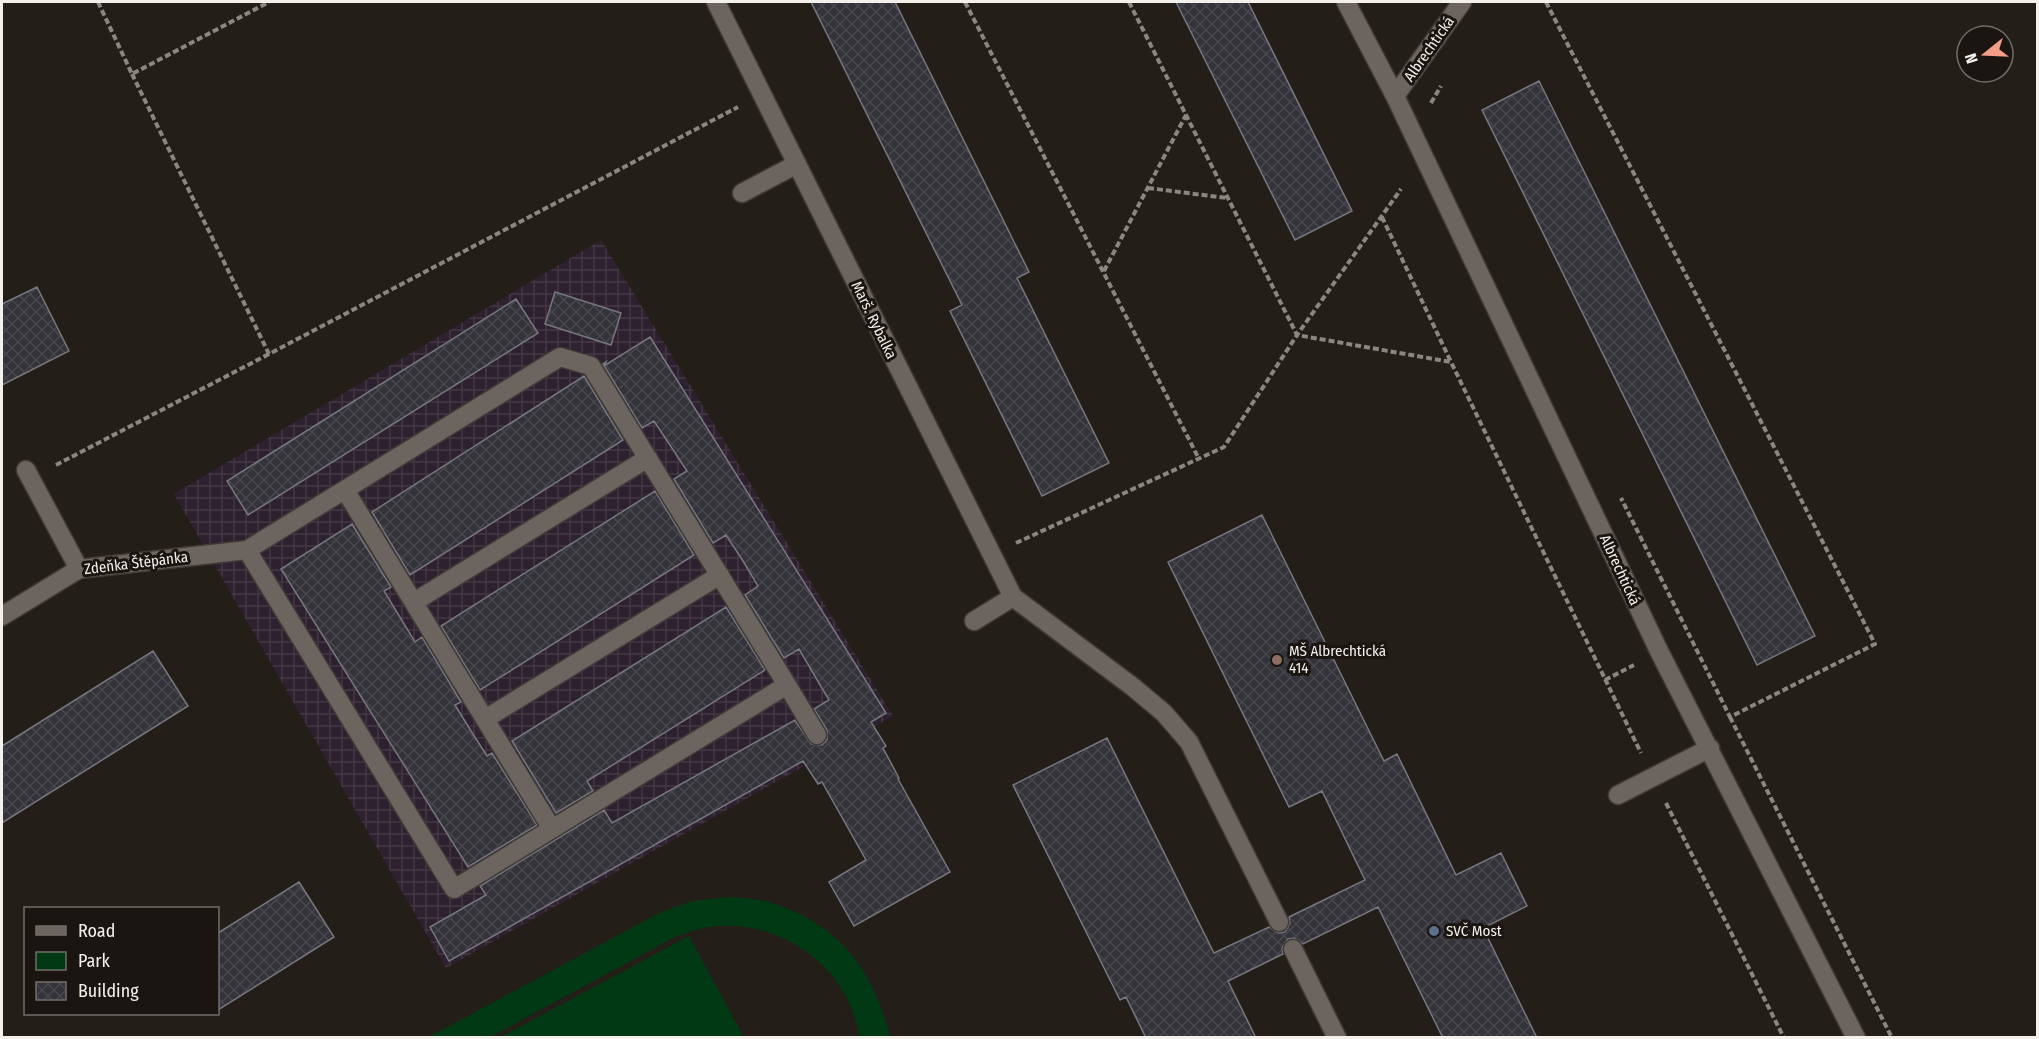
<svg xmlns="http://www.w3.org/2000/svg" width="2039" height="1039" font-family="'Fira Sans Condensed',sans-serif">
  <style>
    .industrial { fill: url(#industrial-grid) }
    .green { fill: #013914 }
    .building { fill: url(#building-cross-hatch); stroke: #78777f; stroke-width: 1.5 }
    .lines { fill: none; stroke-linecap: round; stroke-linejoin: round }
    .service-casing { stroke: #403b37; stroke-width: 21 }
    .minor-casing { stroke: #403b37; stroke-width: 21 }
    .path { stroke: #8b8681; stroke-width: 4; stroke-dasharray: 6 3; stroke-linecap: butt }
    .service { stroke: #6c655f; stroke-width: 18 }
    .minor { stroke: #6c655f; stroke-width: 18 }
    .education-dot { fill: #8d6e63; stroke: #1a1510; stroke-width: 2 }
    .service-dot { fill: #5c6f8a; stroke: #1a1510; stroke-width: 2 }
    .labels { text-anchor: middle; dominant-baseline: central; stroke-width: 6; stroke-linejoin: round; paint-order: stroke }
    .street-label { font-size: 15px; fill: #f4f0ec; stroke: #1a1510 }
    .poi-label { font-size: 15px; fill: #f4f0ec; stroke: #1a1510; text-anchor: start }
  </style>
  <defs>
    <pattern id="industrial-grid" width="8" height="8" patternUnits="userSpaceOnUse" patternTransform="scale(1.5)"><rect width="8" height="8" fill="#2d212f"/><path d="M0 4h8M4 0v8" fill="none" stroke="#423743"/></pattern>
    <pattern id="building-cross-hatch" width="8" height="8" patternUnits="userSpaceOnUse" patternTransform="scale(1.5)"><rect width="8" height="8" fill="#34333a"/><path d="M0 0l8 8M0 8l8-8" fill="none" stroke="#48474d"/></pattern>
  </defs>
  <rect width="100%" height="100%" fill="#241e19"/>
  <path class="industrial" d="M601,240l292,476 -447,252 -272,-474z"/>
  <path class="green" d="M728,897c12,1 25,1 37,4 71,20 108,66 125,136h-30c-5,-23 -14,-47 -31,-65 -32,-36 -83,-54 -130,-43 -9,2 -18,6 -26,9l-183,99h-61l232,-125 32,-11z
    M689,936l55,101h-243z"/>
  <path class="building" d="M811,2h84l134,270 -12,6 92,185 -67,33 -92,-185 12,-6z
    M1176,2h72l104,209 -57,29z
    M1539,81l276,555 -58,29 -275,-555z
    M37,287l32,64 -67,34v-81z
    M555,292l66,21 -10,32 -66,-21z
    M516,299l22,34 -290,182 -21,-34z
    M650,337l236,376 -15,9 15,24 -3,2 16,30 -1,1 52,93 -96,54 -25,-44 37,-22 -44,-78 -4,2 -15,-23 -354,200 -19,-34 56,-32 -6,-9 124,-76 8,13 183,-103 16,24 11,1 5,-5v-10l-13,-21 15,-9 -30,-51 -15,9 -39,-63 13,-9 -15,-25 -17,-26 -13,8 -39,-64 13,-8 -33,-50 -12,7 -39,-64 3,-2 -2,4z
    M584,376l39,64 -213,135 -38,-63z
    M655,491l39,64 -214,135 -39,-64z
    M1262,515l122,246 13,-7 59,121 45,-22 26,53 -44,22 54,110h-94l-65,-131 -75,37 -9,-6 -6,1 -6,9 1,6 -55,27 28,57h-110l-20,-41 -6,3 -107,-215 94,-47 107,215 55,-26 9,6 7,-1 5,-9 -1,-6 76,-37 -43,-89 -33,16 -121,-245z
    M352,524l39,63 -7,4 31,51 7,-5 39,65 -6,3 16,26 16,25 5,-3 45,72 -69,42 -187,-298z
    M726,607l39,63 -178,111 6,10 -37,22 -44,-72z
    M153,651l35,55 -186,117v-77z
    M299,882l35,55 -116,73v-77z"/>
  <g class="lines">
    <g class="service-casing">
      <path id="service" d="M26,470l53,99
        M345,490l207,339
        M1013,597l120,90 31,26 25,29 90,180
        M414,602l234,-144
        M787,685l-333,204 -207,-339 313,-193 31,9 196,319 30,50
        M485,719l235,-144
        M1293,949l44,89"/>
    </g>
    <g class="minor-casing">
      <path id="minor" d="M716,2l297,595 -39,24
        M1346,2l49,94 264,555 197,387
        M1395,96l67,-94
        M742,193l55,-29
        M2,616l77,-47 168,-19
        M1618,795l92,-47"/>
    </g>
    <path class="path" d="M98,2l34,72 137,-72
      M965,2l234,457
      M1129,2l168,333 154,27 190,391
      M1546,2l329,642 -145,73 -109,-219
      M132,74l137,280 469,-247
      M1431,103l10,-17
      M1148,188l79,10
      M1382,217l69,145
      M1104,271l82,-156
      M56,465l213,-111
      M1016,543l208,-96 73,-112 104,-146
      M1605,680l29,-15
      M1730,717l162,321
      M1666,803l118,235"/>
    <use href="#service" class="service"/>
    <use href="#minor" class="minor"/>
  </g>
  <circle class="education-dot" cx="1277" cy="660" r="6"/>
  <circle class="service-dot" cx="1434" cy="931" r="6"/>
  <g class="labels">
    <g class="street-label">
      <text transform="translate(1429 49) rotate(-55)">Albrechtická</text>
      <text transform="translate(874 320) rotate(64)">Marš. Rybalka</text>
      <text transform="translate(136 563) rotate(-7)">Zdeňka Štěpánka</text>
      <text transform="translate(1620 570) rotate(65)">Albrechtická</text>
    </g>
    <g class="poi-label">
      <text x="1289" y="651">MŠ Albrechtická<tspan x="1289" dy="17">414</tspan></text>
      <text x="1446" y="931">SVČ Most</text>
    </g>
  </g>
  <rect width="2039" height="1039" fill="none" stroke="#f4f0ec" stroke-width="6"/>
  <rect x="24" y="907" width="195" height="108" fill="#1a1510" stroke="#716d68" stroke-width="1.5"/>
  <rect x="36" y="926" width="30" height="9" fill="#6c655f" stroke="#716d68" stroke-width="1.5"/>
  <text x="78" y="937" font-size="18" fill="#f4f0ec">Road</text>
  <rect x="36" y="952" width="30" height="18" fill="#013914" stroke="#716d68" stroke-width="1.5"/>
  <text x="78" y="967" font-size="18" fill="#f4f0ec">Park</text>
  <rect x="36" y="982" width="30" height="18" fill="url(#building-cross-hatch)" stroke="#716d68" stroke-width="1.5"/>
  <text x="78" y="997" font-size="18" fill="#f4f0ec">Building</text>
  <g transform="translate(1985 54) rotate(252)"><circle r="28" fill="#1a1510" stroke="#716d68" stroke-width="1.5"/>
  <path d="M0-4.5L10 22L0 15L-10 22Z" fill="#f49e88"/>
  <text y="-9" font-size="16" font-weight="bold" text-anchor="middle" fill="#f4f0ec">N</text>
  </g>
</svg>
